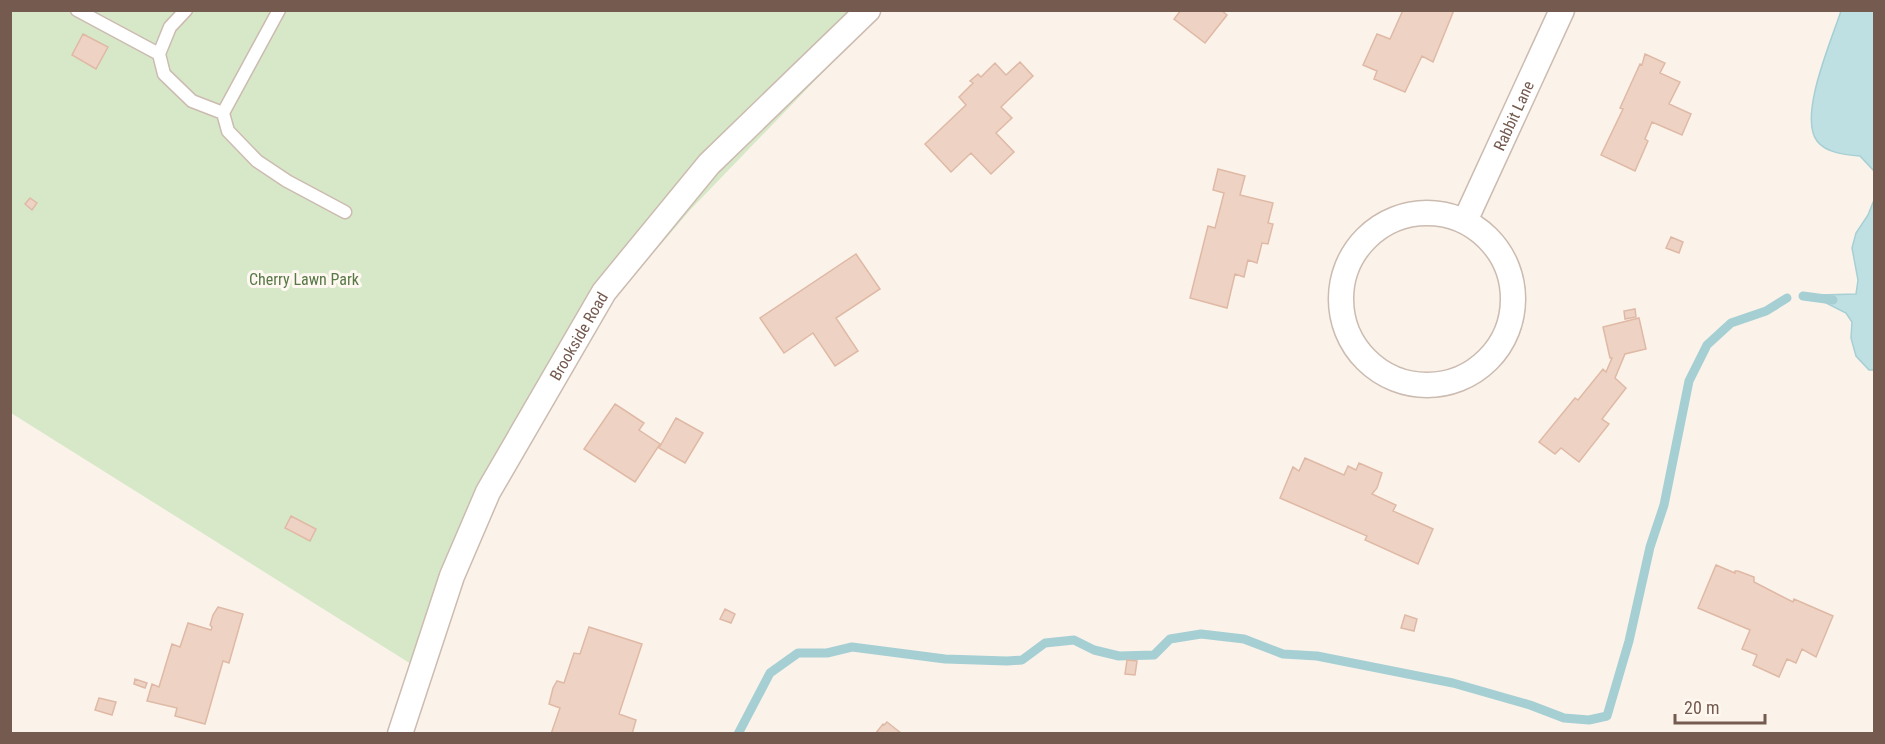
<svg xmlns="http://www.w3.org/2000/svg" width="1885" height="744" font-family="'Roboto Condensed',sans-serif">
  <style>
    .green { fill: #d7e8c9 }
    .water { fill: #bfe0e3; stroke: #a6cfd4; stroke-width: 1.5 }
    .lines { fill: none; stroke-linecap: round; stroke-linejoin: round }
    .stream { stroke: #a6cfd4; stroke-width: 9 }
    .building { fill: #eed2c3; stroke: #dfb9a5; stroke-width: 1.5 }
    .service-casing { stroke: #ccbbb0; stroke-width: 15 }
    .minor-casing { stroke: #ccbbb0; stroke-width: 27 }
    .service { stroke: #fff; stroke-width: 12 }
    .minor { stroke: #fff; stroke-width: 24 }
    .labels { text-anchor: middle; dominant-baseline: central; stroke-width: 6; stroke-linejoin: round; paint-order: stroke }
    .street-label { font-size: 16px; fill: #745a4f; stroke: #fef8f0 }
    .park-label { font-size: 16px; fill: #587848; stroke: #fef8f0 }
  </style>
  <rect width="100%" height="100%" fill="#fbf3ea"/>
  <path class="green" d="M10,11h872l-191,198 -121,142 -112,213 -39,105 -408,-256z"/>
  <path class="water" d="M1841,11h33v160l-14,-15c-14,-1 -34,-3 -43,-15 -19,-25 15,-102 24,-130z
    M1874,200v170h-5l-13,-14 -5,-18 1,-16 -6,-9 -20,-10 -5,-8 35,-1 2,-14 -6,-32 4,-15 12,-18z"/>
  <g class="lines">
    <path class="stream" d="M1803,296l30,4
      M738,734l32,-61 28,-20h29l25,-6 93,12 62,2 15,-1 23,-17 29,-3 20,10 25,6 35,-1 16,-16 31,-5 43,5 39,15 34,2 136,27 77,22 34,13 25,2 18,-4 22,-75 21,-94 14,-42 25,-124 18,-36 24,-22 35,-12 21,-13"/>
  </g>
  <path class="building" d="M1181,10h40l6,5 -22,28 -31,-24z
    M1403,10h51l-21,52 -11,-6 -17,36 -31,-13 3,-8 -14,-6 14,-31 13,5z
    M83,34l25,13 -12,22 -24,-14z
    M1645,54l20,9 -5,10 20,9 -11,22 22,10 -9,21 -30,-13 -7,17 3,2 -13,30 -34,-16 22,-46 -3,-1 20,-44 2,1z
    M1020,62l13,14 -32,31 11,11 -16,15 18,19 -23,22 -20,-21 -20,19 -26,-28 41,-39 -7,-8 14,-14 -3,-2 8,-7 3,3 14,-14 11,12z
    M1218,169l27,7 -5,19 33,8 -5,20 5,1 -5,20 -6,-1 -5,20 -9,-3 -4,17 -9,-3 -8,34 -37,-10 18,-72 7,2 9,-35 -11,-3z
    M30,198l7,5 -5,7 -7,-6z
    M1671,237l12,5 -4,11 -13,-5z
    M856,254l24,35 -44,29 22,33 -23,15 -22,-33 -29,20 -24,-35z
    M1635,309l1,8 -11,2 -1,-8z
    M1639,318l7,31 -21,5 -10,24 11,10 -24,31 7,5 -30,38 -18,-14 -6,6 -16,-12 36,-44 3,2 25,-31 3,3 6,-14h-2l-7,-31z
    M615,404l29,19 -5,7 21,14 -25,38 -51,-33z
    M676,418l27,15 -18,30 -26,-15z
    M1305,458l39,17 4,-9 8,4 3,-7 23,10 -5,15 -5,6 24,11 -3,6 40,18 -15,35 -53,-24 2,-4 -87,-38 13,-31 6,4z
    M291,516l25,13 -6,12 -25,-13z
    M1716,565l19,8v-2h3l16,6v5l39,20 1,-3 39,17 -17,41 -14,-8 -6,14 -9,-4 -8,18 -26,-12 4,-10 -15,-6 8,-19 -52,-22z
    M218,607l25,7 -14,49 -6,-2 -18,63 -30,-8 2,-8 -30,-7 5,-17 7,3 13,-43 8,3 8,-24 23,7 1,-3 -2,-2 3,-10z
    M725,609l10,5 -4,9 -11,-4z
    M1405,615l12,4 -3,12 -13,-3z
    M589,627l53,17 -23,70 17,6 -4,14h-81l9,-26 -11,-4 4,-16 4,-7 7,2 10,-30 6,1z
    M1127,660l10,1 -2,14 -10,-1z
    M135,679l12,4 -2,5 -11,-4z
    M99,698l17,4 -4,13 -17,-5z
    M887,722l14,11 -1,1h-25l8,-10 1,1z"/>
  <g class="lines">
    <g class="service-casing">
      <path id="service" d="M77,10l82,44
        M186,10l-16,17 -11,27 5,20 28,27 31,12
        M279,10l-56,103 5,18 29,30 30,20 58,31"/>
    </g>
    <g class="minor-casing">
      <g id="minor">
        <circle cx="1427" cy="299" r="86"/>
        <path id="s1" d="M1465,221l97,-211"/>
        <path id="s2" d="M400,734l52,-158 36,-84 116,-200 105,-128 159,-154"/>
      </g>
    </g>
    <use href="#service" class="service"/>
    <use href="#minor" class="minor"/>
  </g>
  <g class="labels">
    <g class="street-label">
      <text stroke="none"><textPath href="#s1" startOffset="116">Rabbit Lane</textPath></text>
      <text stroke="none"><textPath href="#s2" startOffset="438">Brookside Road</textPath></text>
    </g>
    <g class="park-label">
      <text x="304" y="279">Cherry Lawn Park</text>
    </g>
  </g>
  <rect width="1885" height="744" fill="none" stroke="#745a4f" stroke-width="24"/>
  <path d="M1675 714v9h90v-9" fill="none" stroke="#745a4f" stroke-width="3"/>
  <text x="1684" y="714" font-size="18" fill="#745a4f" stroke="#fef8f0" stroke-width="4.5" paint-order="stroke">20 m</text>
</svg>
